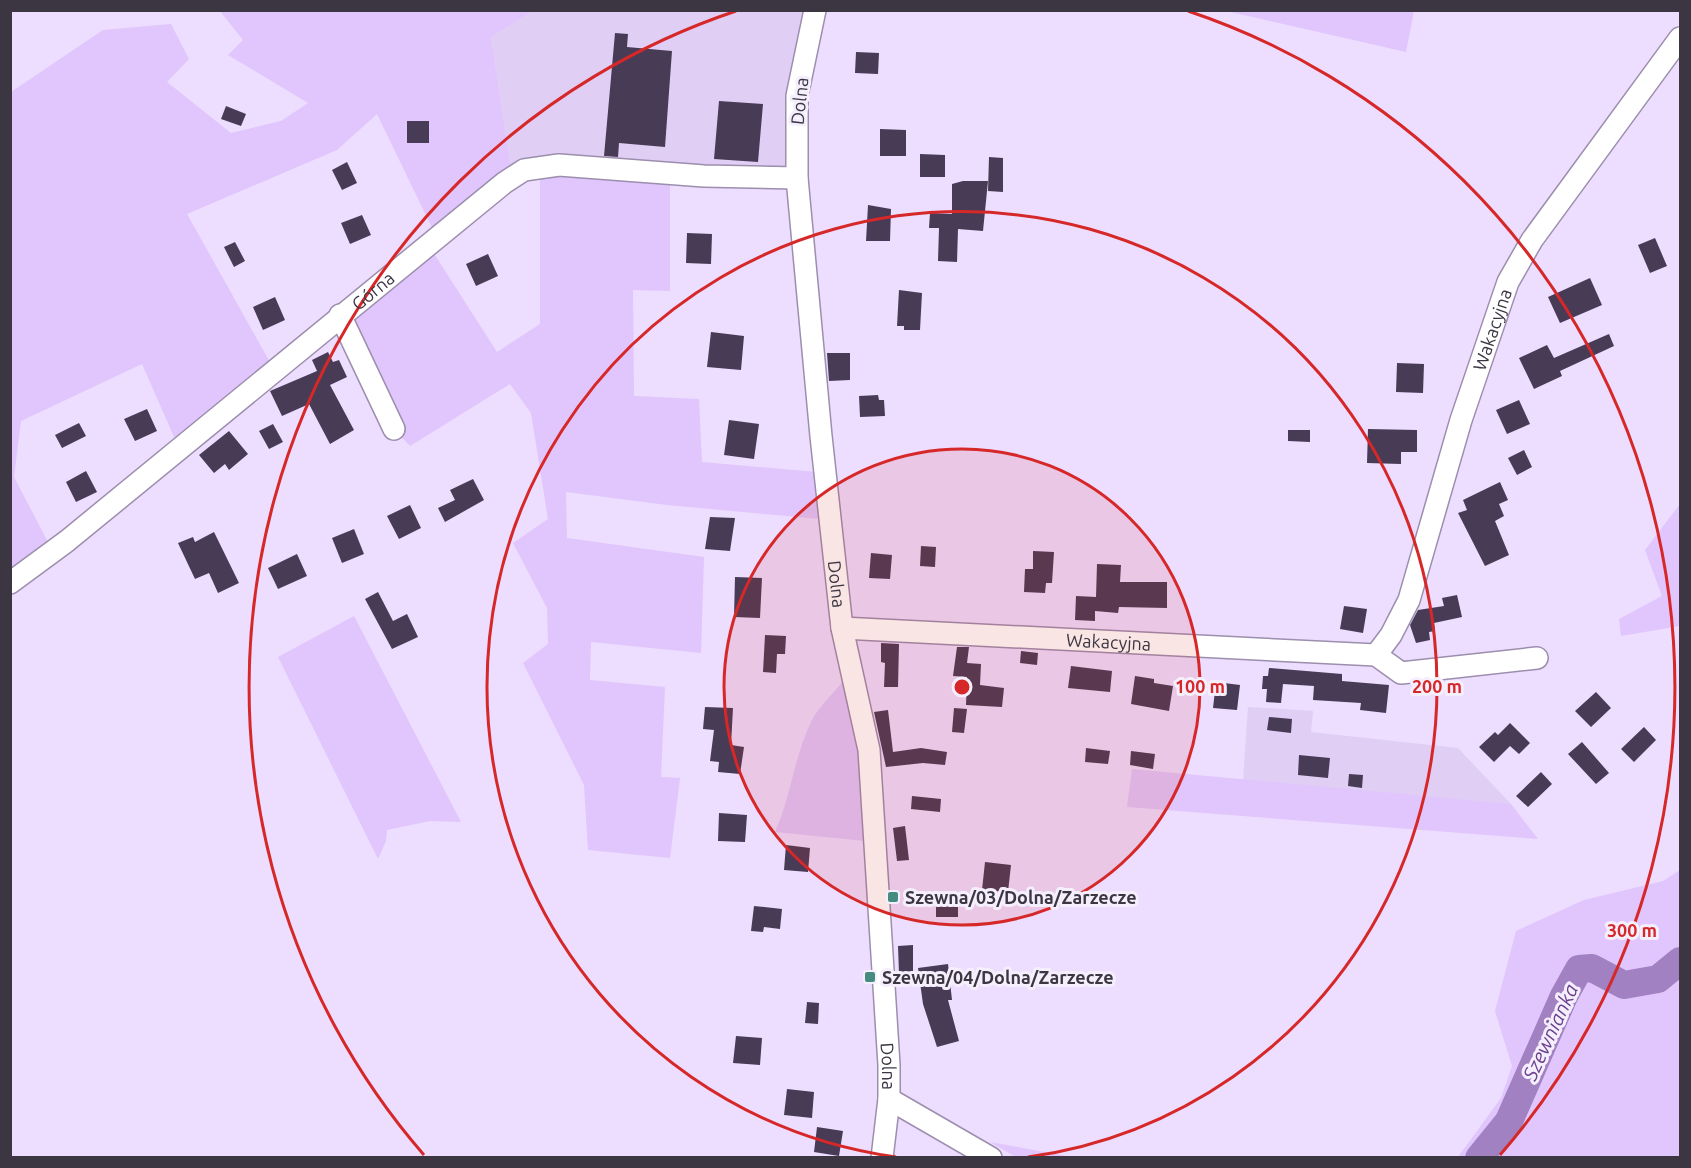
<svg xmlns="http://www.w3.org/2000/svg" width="1691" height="1168" font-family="Ubuntu,sans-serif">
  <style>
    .built { fill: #e0cef5 }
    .green { fill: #e0c6fc }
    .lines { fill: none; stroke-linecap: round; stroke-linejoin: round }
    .river { stroke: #a181c1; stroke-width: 28 }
    .building { fill: #483b56 }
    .minor-casing { stroke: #9c8ead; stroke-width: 24 }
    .minor { stroke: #fff; stroke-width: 21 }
    .ring { fill: none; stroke: #d62828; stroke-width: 3 }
    .poi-dot { fill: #468b80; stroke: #f5effd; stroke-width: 2 }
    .labels { text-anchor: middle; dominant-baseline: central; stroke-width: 6; stroke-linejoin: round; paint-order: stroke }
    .street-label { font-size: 18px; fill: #3c3643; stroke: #f5effd }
    .poi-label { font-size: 18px; font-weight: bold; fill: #3c3643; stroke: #f5effd; text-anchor: start }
    .water-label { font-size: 20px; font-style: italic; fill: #6a408f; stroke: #f5effd }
    .centre { fill: #d62828; stroke: #f5effd; stroke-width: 3 }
    .ring-label { font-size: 18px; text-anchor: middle; font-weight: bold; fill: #d62828; stroke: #f5effd; stroke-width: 6; stroke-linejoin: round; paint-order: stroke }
  </style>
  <rect width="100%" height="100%" fill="#edddff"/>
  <path class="built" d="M533,11h274l-19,160 -277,-1 -20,-133z
    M1248,707l65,4 -2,21 147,16 53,56 -268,-23z"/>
  <path class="green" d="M1222,10h192v1l-8,41z
    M220,11h313l-42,26 20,133 -77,62 -57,-118 -40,36 -150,64 84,150 -96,75 -33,-75 -121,57 -7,56 36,69 -39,29v-483l92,-62 68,-6 18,35 -22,23 64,51 50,-12 27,-18 -80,-48 15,-15z
    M540,173l130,6v112l-37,-1 1,106 65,3 3,63 115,10 3,47 -153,-14 -101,-13 1,46 137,19 -3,96 -110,-11 -1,38 75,7 -4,90 19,1 -10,80 -82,-8 -4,-65 -61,-122 25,-19 -1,-36 -34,-65 35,-24 -17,-106 -21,-29 -100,62 -16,-17 -50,-107 89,-70 64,100 43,-28z
    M1680,504v122l-59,10 -2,-17 43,-23 -17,-46z
    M354,616l107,206 -31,-1 -43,9 -1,11 -8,18 -100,-202z
    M844,680l19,87 2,74 -90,-9c16,-35 19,-76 37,-112 8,-15 22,-27 32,-40z
    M1132,769l379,35 27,35 -411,-32z
    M1680,870v287h-222l43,-59 11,-32 -17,-55 21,-80 68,-31 79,-19z
    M990,1142l82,15h-56z"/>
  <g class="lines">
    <path class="river" d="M1479,1158l30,-37 55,-125 15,-27 13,-1 32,17 34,-6 22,-18"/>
  </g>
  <path class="building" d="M615,33l13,1 -1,13 45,4 -7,96 -46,-4 -1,14 -14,-1z
    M856,52l23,1 -1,21 -23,-1z
    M719,101l44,3 -5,58 -44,-3z
    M226,106l20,8 -5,12 -20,-7z
    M407,121h22v22h-22z
    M880,129l26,1v26h-26z
    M920,154l25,1v22h-25z
    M989,157l14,1v34l-15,-1z
    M347,162l10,21 -15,7 -10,-20z
    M963,181h25l-5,50 -25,-2 -1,33 -19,-1 1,-33h-10l1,-15 22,1v-30z
    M868,205l23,4 -1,32h-24z
    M362,215l9,20 -21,9 -9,-21z
    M687,233l25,1 -1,30 -25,-1z
    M1655,238l12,28 -17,7 -12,-28z
    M235,242l10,19 -11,6 -10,-20z
    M488,254l10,22 -22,10 -10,-22z
    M1590,278l12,27 -42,18 -12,-26z
    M899,290l23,3 -2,37h-16v-4h-7z
    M275,297l10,23 -22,10 -10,-23z
    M711,332l33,4 -3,34 -34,-3z
    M1609,334l5,12 -54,25 2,5 -28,13 -15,-31 28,-13 7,13z
    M328,352l5,10 6,-2 8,17 -17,8 24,45 -24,14 -21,-40 -27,12 -12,-25 47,-20 -5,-11z
    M827,353h23v27l-21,1z
    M1397,363l27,1 -1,29 -27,-1z
    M878,395l1,5h5l1,16 -25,1 -1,-21z
    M1519,400l11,24 -23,10 -11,-24z
    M147,409l10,22 -22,10 -11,-22z
    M729,420l30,4 -5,35 -30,-4z
    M79,423l7,13 -24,12 -7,-13z
    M273,424l10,18 -14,7 -10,-18z
    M1368,429l49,1v22h-16v12l-34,-1z
    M1288,430h22v12l-22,-1z
    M229,431l19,23 -19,16 -4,-6 -11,9 -15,-18z
    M1524,450l8,17 -15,8 -9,-17z
    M86,471l11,21 -21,10 -10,-20z
    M473,479l11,21 -39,22 -7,-14 17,-8 -5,-10z
    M1500,482l8,18 -9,4 5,12 -9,5 14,34 -24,11 -27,-53 9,-3 -4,-10z
    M410,505l11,23 -22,11 -12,-23z
    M710,517l25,1 -5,33 -25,-2z
    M354,529l10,25 -22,9 -10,-25z
    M214,532l25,51 -21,10 -9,-20 -14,6 -17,-36 15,-6 2,5z
    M921,546l15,1 -1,20 -15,-1z
    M1033,551l21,1 -2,31h-6l-1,10 -21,-1 1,-23h8z
    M871,553l21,2 -2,24 -21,-1z
    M297,554l10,22 -29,13 -10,-21z
    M1097,564l24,1 -1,17h47v26l-48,-1 -1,6 -23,-2v10l-20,-1 1,-24 20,1z
    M735,577l27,1 -2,40 -26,-1z
    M378,592l15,29 14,-7 11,23 -26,12 -27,-50z
    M1457,595l5,22 -28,6 1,8 -6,1 1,8 -14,3 -6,-18 8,-15 26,-4 -2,-8z
    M1344,606l23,3 -4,24 -23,-4z
    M765,635l21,1 -1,18h-8l-1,19 -13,-1z
    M881,643l18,1 -1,43h-14l1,-24 -4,-1z
    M957,647h12l-2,16 14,1 -1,21 24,3 -2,19 -36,-2 1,-28 -14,-1z
    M1021,651l17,2 -1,12 -17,-2z
    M1071,666l41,5 -2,21 -42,-4z
    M1269,668l73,6v7l47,4 -3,28 -26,-3 1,-7 -48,-3 1,-14 -31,-2 -2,19 -15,-1 1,-13h-5l1,-13h5z
    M1135,676l19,3v4l19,3 -4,25 -38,-7z
    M1216,682l24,3 -3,25 -24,-2z
    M1596,692l15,16 -20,19 -16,-16z
    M705,707l28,1 -2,37 13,2 -4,27 -22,-2 1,-10 -9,-1 4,-31 -11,-1z
    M954,708l13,1 -3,24 -12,-1z
    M888,710l5,42 28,-4 26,4 -2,13 -22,-2 -37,4 -12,-55z
    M1269,717l23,2 -1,14 -24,-3z
    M1510,723l20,20 -11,11 -9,-8 -16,16 -15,-15 16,-15 3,3z
    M1644,727l12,13 -22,22 -13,-13z
    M1582,742l27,31 -13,11 -28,-30z
    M1086,748l24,3 -2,13 -23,-2z
    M1131,751l24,3 -2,15 -23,-4z
    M1299,755l31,3 -2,20 -30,-3z
    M1541,772l11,12 -24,23 -12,-11z
    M1349,774l14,1 -1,13 -14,-2z
    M912,796l29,3 -1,13 -29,-3z
    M719,813l28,2 -2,27 -27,-1z
    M905,826l4,34 -12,1 -4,-33z
    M786,845l24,3 -2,24 -24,-2z
    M985,862l26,3 -3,27 -26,-2z
    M958,892v25h-22v-24z
    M754,906l28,3 -2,20 -16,-2 -1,5 -12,-1z
    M913,945v29h-14l-1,-28z
    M948,964l4,36h-4l11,41 -22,6 -14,-43 -5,-36z
    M807,1002l12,1 -1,21 -13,-1z
    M736,1036l26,2 -2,27 -27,-2z
    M787,1089l27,3 -2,26 -28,-3z
    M817,1127l26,4 -4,25 -25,-4z"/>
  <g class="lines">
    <g class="minor-casing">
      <g id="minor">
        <path id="s1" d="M815,10l-18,86v82l24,258 21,192 27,122 20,315v34l-7,59"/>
        <path d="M340,315l54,114"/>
        <path id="s2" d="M10,583l57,-42 437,-358 20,-13 35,-5 145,11 93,2"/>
        <path id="s3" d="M842,628l534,27 15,-20 18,-35 52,-180 47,-138 24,-42 148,-202"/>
        <path d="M1376,655l25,18 136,-15"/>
        <path d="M889,1099l102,59"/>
      </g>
    </g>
    <use href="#minor" class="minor"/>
  </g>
  <circle cx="962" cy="687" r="238" fill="#d62828" fill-opacity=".12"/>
  <g class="ring">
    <circle cx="962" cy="687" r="238"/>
    <path d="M896 1157A475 475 0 1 1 1028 1157"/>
    <path d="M424 1155A713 713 0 0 1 736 11M1188 11A713 713 0 0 1 1500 1155"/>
  </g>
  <g class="poi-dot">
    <rect x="887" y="891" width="12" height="12" rx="3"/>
    <rect x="864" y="971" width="12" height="12" rx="3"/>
  </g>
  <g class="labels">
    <g class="street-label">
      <text transform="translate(799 101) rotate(-84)">Dolna</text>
      <text stroke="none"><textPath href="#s2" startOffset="466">Górna</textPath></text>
      <text stroke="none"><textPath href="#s3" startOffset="882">Wakacyjna</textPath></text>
      <text stroke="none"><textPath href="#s1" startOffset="578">Dolna</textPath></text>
      <text stroke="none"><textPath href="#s3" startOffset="267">Wakacyjna</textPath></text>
      <text stroke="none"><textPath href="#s1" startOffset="1064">Dolna</textPath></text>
    </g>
    <g class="poi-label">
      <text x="905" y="897">Szewna/03/Dolna/Zarzecze</text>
      <text x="882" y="977">Szewna/04/Dolna/Zarzecze</text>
    </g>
    <g class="water-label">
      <text transform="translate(1550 1032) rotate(-65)">Szewnianka</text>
    </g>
  </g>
  <circle cx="962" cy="687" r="9" class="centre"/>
  <g class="ring-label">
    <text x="1200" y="693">100 m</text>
    <text x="1437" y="693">200 m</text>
    <text x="1632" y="937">300 m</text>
  </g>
  <rect width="1691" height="1168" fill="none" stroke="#3c3643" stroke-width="24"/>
</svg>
